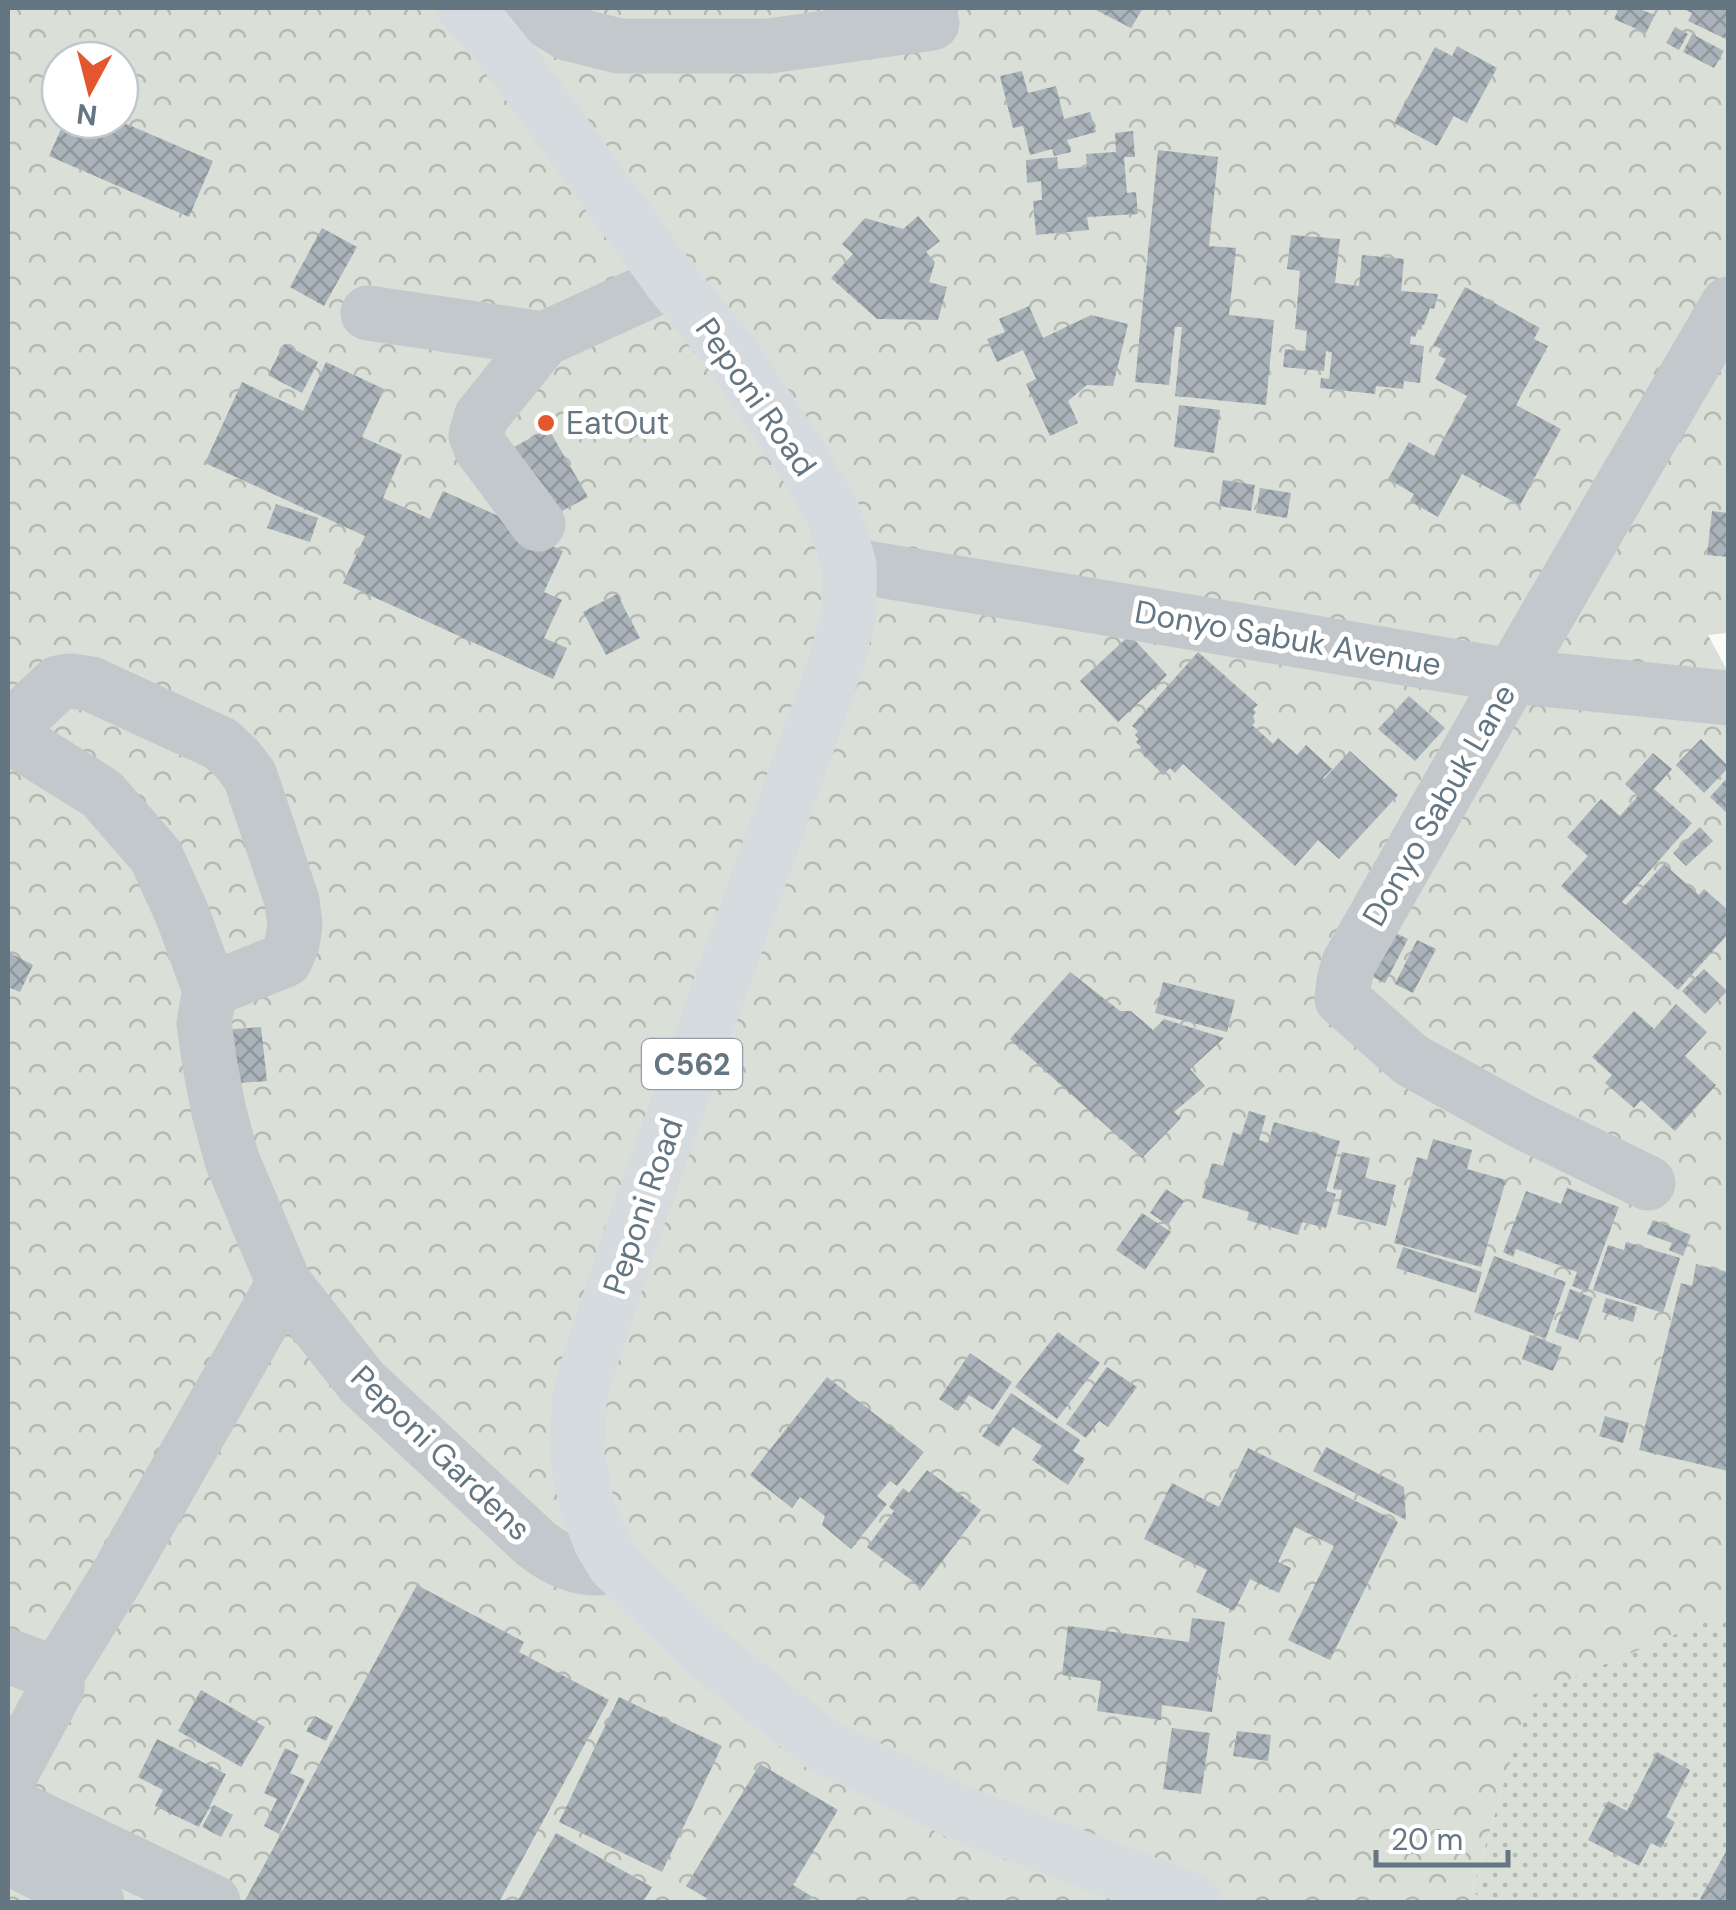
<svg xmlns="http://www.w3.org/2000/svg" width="1736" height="1910" font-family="'DM Sans',sans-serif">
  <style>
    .grass { fill: url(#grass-dots) }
    .forest { fill: url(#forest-crowns); fill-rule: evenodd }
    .building { fill: url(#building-cross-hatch) }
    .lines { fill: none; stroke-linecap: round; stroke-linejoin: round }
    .minor { stroke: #c3c8cc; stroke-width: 55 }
    .major { stroke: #d6dbdf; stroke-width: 55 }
    .poi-dot { fill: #e4572e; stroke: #fff; stroke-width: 4 }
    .labels { text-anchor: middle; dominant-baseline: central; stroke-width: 10; stroke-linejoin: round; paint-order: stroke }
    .shield { fill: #fff; stroke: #939fa8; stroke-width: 2.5 }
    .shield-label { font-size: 30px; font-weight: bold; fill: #657683 }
    .street-label { font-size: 32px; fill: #657683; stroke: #fff }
    .poi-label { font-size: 32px; fill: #657683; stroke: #fff; text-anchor: start }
  </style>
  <defs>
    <pattern id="grass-dots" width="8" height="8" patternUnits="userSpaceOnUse" patternTransform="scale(2.5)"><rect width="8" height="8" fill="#dadfd7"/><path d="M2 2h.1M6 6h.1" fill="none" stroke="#b4b9b4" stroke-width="1.8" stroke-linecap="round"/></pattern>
    <pattern id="forest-crowns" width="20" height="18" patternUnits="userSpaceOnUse" patternTransform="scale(2.5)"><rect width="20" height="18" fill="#dadfd7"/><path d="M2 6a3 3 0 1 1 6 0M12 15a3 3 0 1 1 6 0" fill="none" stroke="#b4b9b4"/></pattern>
    <pattern id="building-cross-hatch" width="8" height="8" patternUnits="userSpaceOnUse" patternTransform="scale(2.5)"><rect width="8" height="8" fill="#aab3b9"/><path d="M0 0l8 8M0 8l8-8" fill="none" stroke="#8e969c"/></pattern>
  </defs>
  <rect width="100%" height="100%" fill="#fafaf8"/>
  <path class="grass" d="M1728,1612v290h-246l-10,-12 58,-195z"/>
  <path class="forest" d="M8,8h1720v625l-20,2 20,37v940l-198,84 -58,194 10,12h-1474zM60,60h60v60h-60z"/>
  <path class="building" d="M1092,8h51l-12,20z
    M1619,8h18l18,7 -9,18 -32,-14z
    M1681,8h47v32l-40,-19 4,-8z
    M1675,27l13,7 -9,16 -13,-7z
    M1692,34l32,17 -10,17 -31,-16z
    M1457,46l40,22 -30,55 -13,-7 -17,30 -43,-23 41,-76 17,9z
    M1022,71l6,22 28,-7 8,33 26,-7 6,20 -29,8 4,12 -17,4 -2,-7 -22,6 -7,-29 -10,2 -13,-52z
    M65,120h52l96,41 -24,56 -140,-61z
    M1133,131l2,26h-11l3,36 9,-1 2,22 -51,3 2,13 -53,5 -3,-34 9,-1 -1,-19 -14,2 -1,-23 31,-3 1,12 29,-2 -1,-13 30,-2 -1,-19z
    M1158,150l60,7 -9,89 27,2 -7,67 45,5 -8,85 -91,-9 7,-69h-7l-6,58 -34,-3z
    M918,216l22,25 -14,11 9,10 -6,20 18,5 -9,33 -61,-1 -46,-41 22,-24 -11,-10 23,-26 38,11z
    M322,228l35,19 -33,59 -34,-19z
    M1291,235l49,4 -5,44 24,3 3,-31 42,4 -3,32 37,3 -4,15 -4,-1 -6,17 -2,-1v5l-3,-1 -4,9 -4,-1 -1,8 14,2 -4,37 -16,-2 -1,8 -27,-3 -1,8 -55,-6 1,-10 8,1 3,-27 -6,-1 -2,20 -41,-4 2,-18 20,2 2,-20 -12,-2 5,-58 -13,-2z
    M1465,287l75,41 -6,11 14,7 -32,59 45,24 -41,76 -58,-31 -24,43 -28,-16 4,-7 -26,-15 21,-37 25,14 33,-60 -32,-17 11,-20 -8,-4 3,-6 -8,-4z
    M1029,306l14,32 48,-23 37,9 -15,62 -26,-1 -19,16 10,22 -28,13 -24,-52 10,-5 -13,-29 -26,12 -10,-23 18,-7 -6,-13z
    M284,344l34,18 -16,31 -34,-18z
    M326,362l58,27 -22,48 40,18 -19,43 47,21 13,-28 62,28 -2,4 60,28 -19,41 18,8 -18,38 23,10 -14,31 -210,-96 22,-47 -160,-73 37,-81 61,29z
    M1179,405l41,5 -6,43 -40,-6z
    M548,428l40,69 -39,21 -40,-68z
    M1223,480l32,5 -4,26 -32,-5z
    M1260,488l31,5 -4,25 -31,-5z
    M276,504l42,14 -8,24 -43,-14z
    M1712,511l16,2v44l-21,-2z
    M617,594l23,44 -34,17 -23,-43z
    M1130,635l37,40 -49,47 -38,-41z
    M1198,652l60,53 -5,4 3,3 -3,4 2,6 -3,3 21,19 5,-6 19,17 9,-10 26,24 -9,9 1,1 26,-28 48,44 -59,64 -21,-19 -23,26 -112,-102 -8,9 -5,-5 -7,7 -24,-25 2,-3 -5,-5 3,-3 -4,-4 3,-4 -6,-5z
    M1409,696l36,32 -30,33 -37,-32z
    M1701,739l27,27v2l-24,25 -28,-28z
    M1653,753l19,16 -18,20 38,34 -70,79 4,3 38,-41 35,31 5,-6 24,21v24l-50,56 -117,-104 27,-30 -21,-19 34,-38 19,17 18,-20 -13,-12z
    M1728,777v37l-18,-17z
    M1700,827l13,14 -27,25 -13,-13z
    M1389,930l19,9 -23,44 -18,-9z
    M1417,940l19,9 -23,44 -18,-9z
    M8,952l25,13 -13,27 -12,-5z
    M1704,969l23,22 -22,23 -23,-23z
    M1070,972l50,39h11l22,19 11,-11 60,19 -34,31 15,17 -31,26 7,6 -39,40 -132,-119z
    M1163,982l72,18 -8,32 -72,-19z
    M1676,1004l31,28 -22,24 31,29 -41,46 -34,-31 -7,8 -29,-25 7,-8 -20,-18 42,-46 20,18z
    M261,1027l6,54 -41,3 -5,-54z
    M1249,1111l17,5 -7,24 9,3 6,-21 66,19 -14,50 10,3 -10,34 -24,-6 -4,13 -51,-15 2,-8 -47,-14 10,-35 11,3 10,-34 8,3z
    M1433,1139l39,11 -5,19 39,11 -25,87 -87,-24 23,-86 10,3z
    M1342,1152l28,6 -5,20 31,7 -10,41 -49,-12 5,-24 -9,-1z
    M1567,1188l52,19 -32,85 -15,-6 5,-14 -61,-23 -3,8 -10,-5 23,-61 35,13z
    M1166,1189l18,12 -16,24 -18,-12z
    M1142,1213l29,19 -26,38 -29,-20z
    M1653,1220l38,15 -8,21 -14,-6 3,-7 -25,-9z
    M1626,1242l54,16 -17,55 -70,-23 15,-45 16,5z
    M1403,1247l79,25 -6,21 -80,-25z
    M1494,1256l72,26 -20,56 -72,-26z
    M1696,1264l32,8v199l-89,-21 42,-167 11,3z
    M1570,1289l23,9 -15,42 -23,-8z
    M1606,1298l31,9 -4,15 -31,-10z
    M1058,1332l42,31 -43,56 -42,-32z
    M1530,1335l32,12 -9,24 -31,-12z
    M970,1353l42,29 -19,28 -24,-15 -11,16 -19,-12z
    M1107,1367l30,20 -29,40 -9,-6 -13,17 -20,-14z
    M827,1377l97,75 -27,34 -7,-5 -13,15 10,8 -36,45 -29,-24 3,-9 -25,-19 -8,11 -42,-33z
    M1011,1393l69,47 -7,11 12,8 -17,26 -36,-25 10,-14 -29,-19 -14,20 -17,-11z
    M1605,1416l24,7 -6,20 -24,-7z
    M1326,1447l78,40 2,33 -93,-49z
    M1248,1448l150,74 -68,138 -42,-20 46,-94 -39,-19 -17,35 13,6 -12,25 -29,-14 -16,32 -38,-19 11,-22 -63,-31 28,-56 47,24z
    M927,1470l54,40 -59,78 -55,-41 27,-36 -5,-4 14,-19 6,5z
    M417,1585l107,57 -5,10 90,48 -110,202h-255z
    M1192,1618l33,4 -13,90 -50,-7 -1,15 -64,-9 4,-30 -39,-6 6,-49 121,16z
    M201,1690l64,37 -24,40 -63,-36z
    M619,1697l103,49 -60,126 -103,-50z
    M315,1716l18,10 -7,15 -20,-10z
    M1172,1728l38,5 -9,61 -38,-5z
    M1237,1731l34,4 -3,26 -35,-5z
    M157,1739l69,35 -27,53 -44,-21 8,-16 -25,-13z
    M285,1748l14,7 -9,18 15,7 -26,54 -15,-8 13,-27 -13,-6z
    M1657,1752l33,18 -24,47 9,5 -14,26 -10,-5 -12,23 -51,-26 20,-39 19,10z
    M760,1764l78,46 -45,75 18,11 -4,6h-94l-27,-16z
    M214,1805l19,10 -12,22 -19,-10z
    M556,1833l96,54 -9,15h-126z
    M1728,1848v54h-21l-7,-3z"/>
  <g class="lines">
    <path class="minor" d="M532,11l35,22 52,13h150l163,-23
      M368,313l176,26
      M538,524l-57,-76 -5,-13 5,-18 63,-78 127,-58
      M849,565l663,111 216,22
      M8,730l50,-47 13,-2 20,3 130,60 16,15 13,17 42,125 3,24 -3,19 -7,16 -75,30
      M8,735l94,59 54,62 27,60 27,74 -6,33 6,42 9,47 13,48 52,123 78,99 173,161c22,18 51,31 80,22
      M1648,1183l-125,-61 -112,-62 -69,-61 2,-18 5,-18 163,-287 216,-372
      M8,1656l49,18
      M8,1779l49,-91v-14l61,-99 166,-292
      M8,1804l205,98
      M8,1857l89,45"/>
    <path class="major" d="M464,8l10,8 44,54 153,211 57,68 76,113 30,54 15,49v49l-12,46 -206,576 -46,140 -6,25 -2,54 10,51 14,36 14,23 92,88 115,92 136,67 237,90"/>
  </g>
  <circle class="poi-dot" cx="546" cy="423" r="10"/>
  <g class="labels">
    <rect class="shield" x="642" y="1039" width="100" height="50" rx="8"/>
    <g class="shield-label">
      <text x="692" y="1064">C562</text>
    </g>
    <g class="street-label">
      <text transform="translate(756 397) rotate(55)">Peponi Road</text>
      <text transform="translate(1288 638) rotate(10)">Donyo Sabuk Avenue</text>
      <text transform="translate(1439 805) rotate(-60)">Donyo Sabuk Lane</text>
      <text transform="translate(643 1206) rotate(-71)">Peponi Road</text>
      <text transform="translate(441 1453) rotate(44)">Peponi Gardens</text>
    </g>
    <g class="poi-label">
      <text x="566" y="423">EatOut</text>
    </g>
  </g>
  <rect width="1736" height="1910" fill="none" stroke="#657683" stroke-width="20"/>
  <g transform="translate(90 90) rotate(187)"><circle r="48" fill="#ffffff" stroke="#c1c8cd" stroke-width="2.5"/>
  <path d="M0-8L18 38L0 25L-18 38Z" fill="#e4572e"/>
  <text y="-15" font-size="28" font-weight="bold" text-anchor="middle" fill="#657683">N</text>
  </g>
  <path d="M1376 1850v15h132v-15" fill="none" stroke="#657683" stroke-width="5"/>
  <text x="1391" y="1850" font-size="30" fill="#657683" stroke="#ffffff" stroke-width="8" paint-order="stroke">20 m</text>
</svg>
